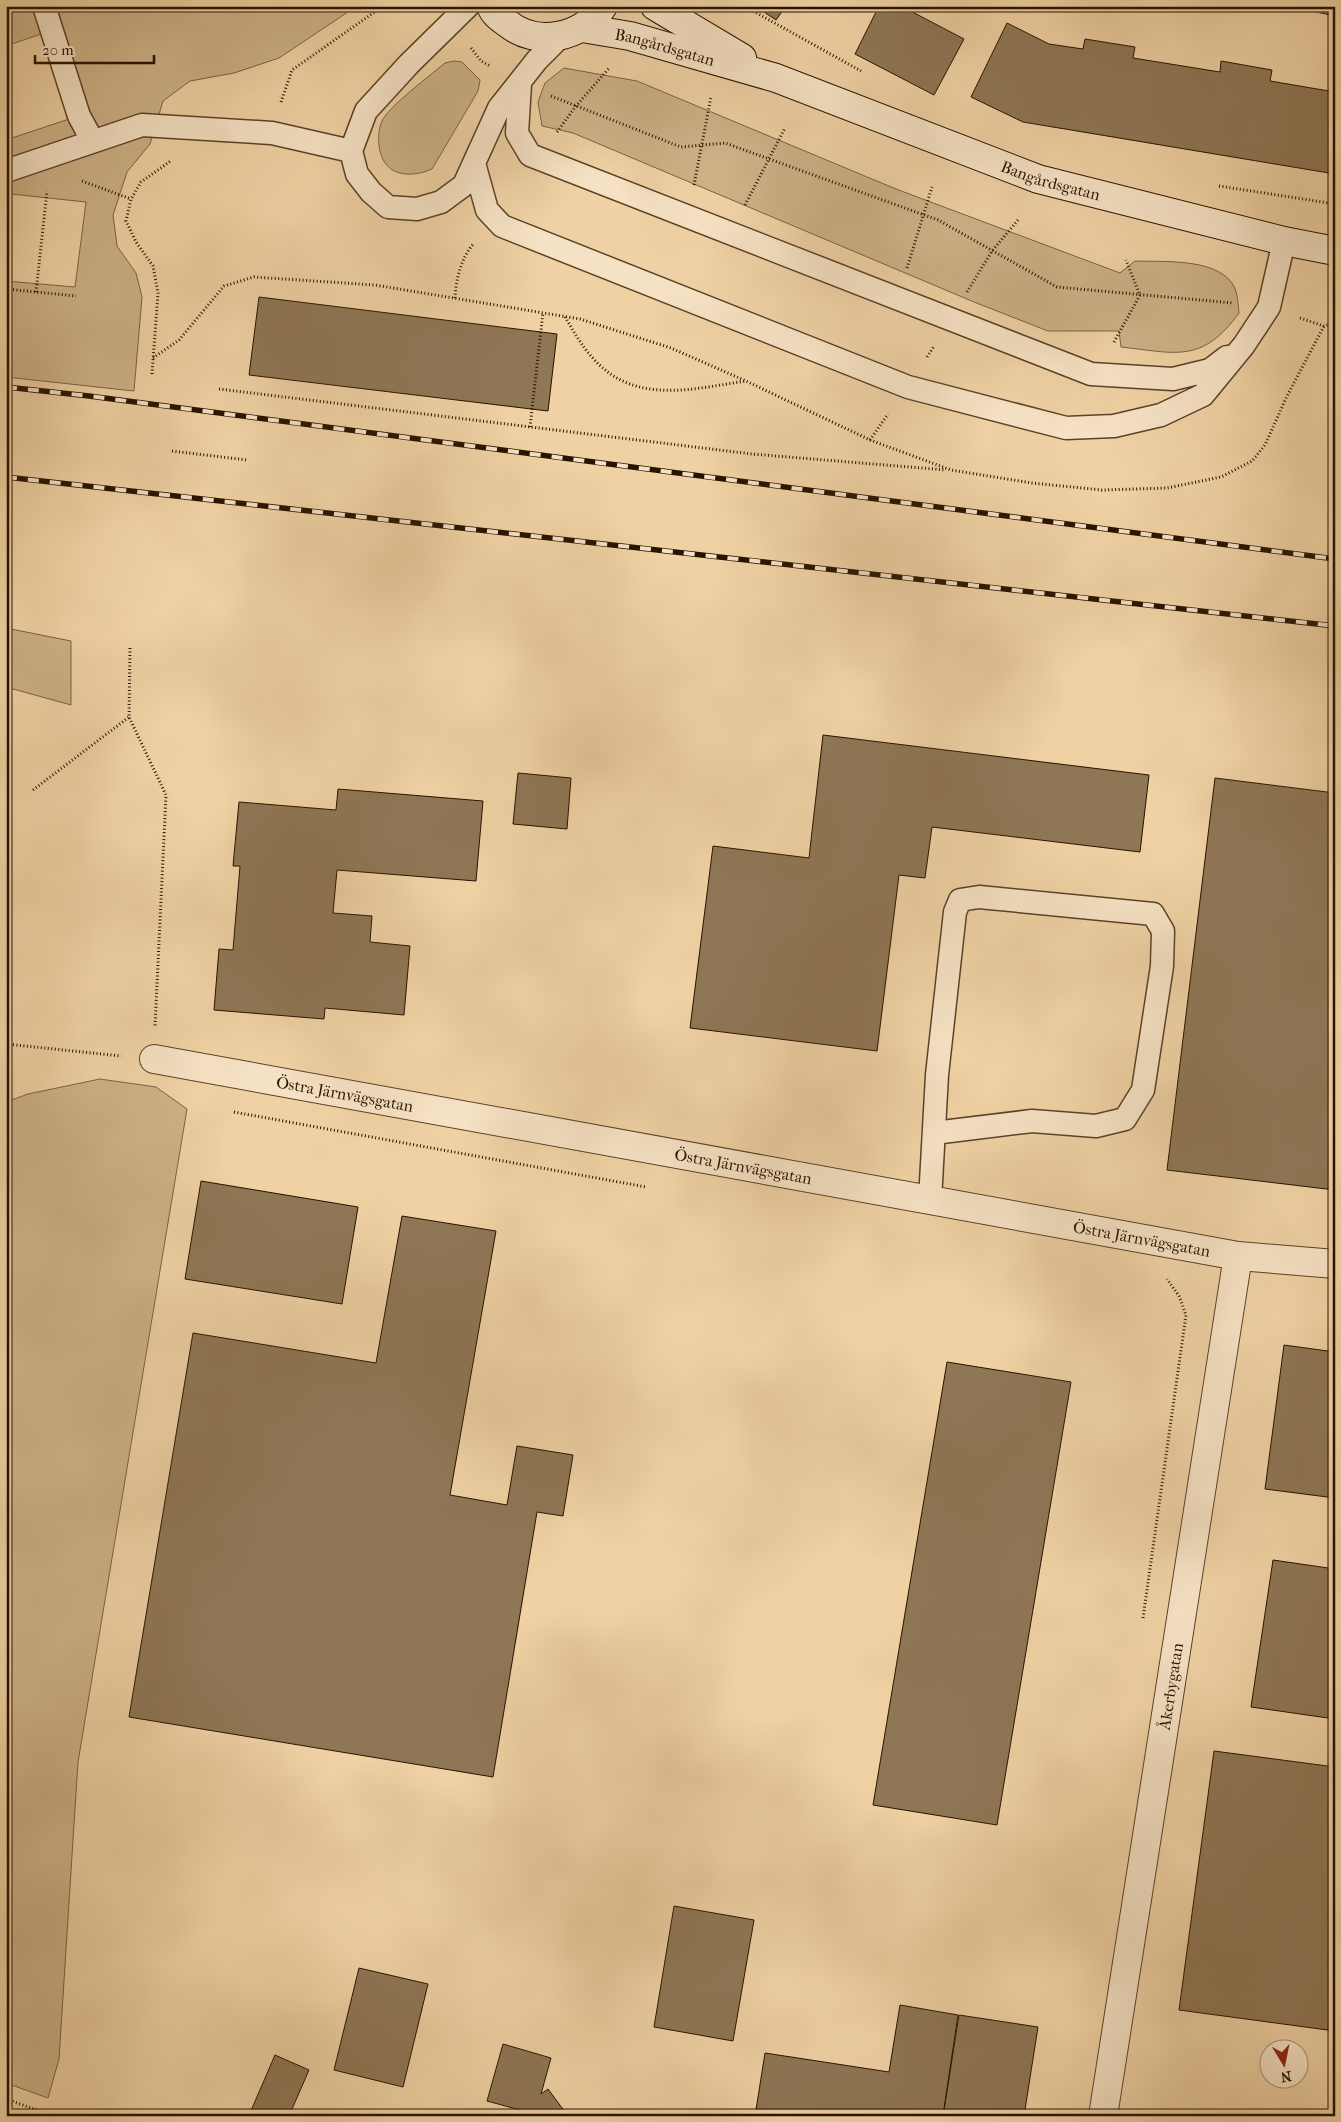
<svg xmlns="http://www.w3.org/2000/svg" width="1341" height="2122" font-family="'IM FELL French Canon',serif">
  <style>
    .green { fill: #cdb187; stroke: #7a6244 }
    .building { fill: #8f7655; stroke: #281300 }
    .lines { fill: none; stroke-linecap: round; stroke-linejoin: round }
    .service-casing { stroke: #5a4229; stroke-width: 25 }
    .minor-casing { stroke: #5a4229; stroke-width: 30 }
    .secondary-casing { stroke: #281300; stroke-width: 30 }
    .path { stroke: #281300; stroke-width: 3; stroke-dasharray: 1 2.5; stroke-linecap: butt }
    .service { stroke: #f5e1c3; stroke-width: 22 }
    .minor { stroke: #f5e1c3; stroke-width: 28 }
    .secondary { stroke: #f5e1c3; stroke-width: 28 }
    .rail-casing { stroke: #281300; stroke-width: 5.5 }
    .rail { stroke: #f5e1c3; stroke-width: 4; stroke-dasharray: 11; stroke-linecap: butt }
    .labels { text-anchor: middle; dominant-baseline: central; stroke-width: 5; stroke-linejoin: round; paint-order: stroke }
    .street-label { font-size: 16px; fill: #281300; stroke: #f5e1c3 }
  </style>
  <rect width="100%" height="100%" fill="#efd1a3"/>
  <filter id="stains"><feTurbulence type="fractalNoise" baseFrequency=".004" numOctaves="4"/><feColorMatrix values="0 0 0 0 .2 0 0 0 0 .09 0 0 0 0 .02 0 0 0 .5 -.17"/></filter>
  <radialGradient id="worn" r=".72"><stop offset=".6" stop-color="#630" stop-opacity="0"/><stop offset="1" stop-color="#630" stop-opacity=".3"/></radialGradient>
  <path class="green" d="M6,6h351l-78,52 -45,15 -44,8 -27,20 -13,43 -23,28 -14,43 4,31 19,27 6,24 -8,94 -128,-14v-96l69,6 11,-85 -75,-8 -5,39v-93l72,-24 -28,-85 -44,15z
    M454,61l8,1 18,18 -2,11 -46,78c-21,9 -46,8 -52,-18 -2,-10 -2,-21 2,-30 6,-14 50,-47 63,-58z
    M564,68l73,13 259,108 224,84 15,-12c28,1 79,-3 97,22 6,9 6,20 7,30 -37,51 -63,40 -118,34l-2,-16h-71l-74,-29 -401,-169 -31,-7 -4,-24 7,-19z
    M6,628l65,13v64l-65,-18z
    M100,1079l56,8 31,22 -109,653 -19,297 -11,39 -42,-15v-981l22,-8z"/>
  <path class="building" d="M755,6h31l-10,14z
    M879,6h22l63,33 -30,56 -79,-41z
    M1307,6h28v10l-28,-6z
    M1007,23l42,21 34,5 2,-10 50,8 -2,11 87,14 1,-11 51,9 -2,11 65,11v82l-312,-52 -52,-25z
    M259,297l298,37 -9,77 -299,-36z
    M823,735l326,40 -9,77 -208,-25 -7,51 -26,-3 -22,176 -187,-23 23,-182 96,12z
    M518,773l53,5 -4,51 -54,-5z
    M1215,778l120,15v397l-168,-20z
    M338,789l145,12 -7,80 -139,-11 -4,43 39,3 -2,26 40,4 -6,69 -79,-7 -1,11 -110,-9 5,-61 14,1 7,-84h-7l6,-64 97,8z
    M201,1181l157,26 -16,97 -157,-25z
    M402,1216l94,15 -46,264 57,10 10,-59 56,9 -10,61 -26,-4 -44,265 -364,-60 64,-384 183,30z
    M1284,1345l51,7v146l-70,-9z
    M947,1362l124,20 -74,443 -124,-20z
    M1273,1560l62,9v150l-84,-12z
    M1214,1751l121,16v264l-156,-21z
    M674,1906l80,14 -21,121 -79,-14z
    M359,1968l69,16 -25,103 -69,-17z
    M900,2005l58,10 -15,101h-188l10,-63 124,19z
    M959,2015l79,12 -14,89h-81z
    M503,2044l48,14 -10,36 7,-5 20,27h-55l7,-6 -33,-9z
    M275,2055l34,15 -20,46h-31l-8,-3z"/>
  <g class="lines">
    <g class="service-casing">
      <path id="service" d="M44,6l35,110 13,24
        M468,6l-59,58 -43,47 -15,40 6,23 14,18 17,15 29,2 24,-7 23,-17 35,-77 38,-48 23,-23
        M520,84l-3,49 13,22 561,219 82,5 37,-9 17,-13
        M474,163l13,47 15,16 406,161 158,41 48,-2 47,-11 42,-20 41,-50 25,-38 15,-66
        M6,171l136,-46 130,8 79,18
        M930,1200l7,-125 18,-163 5,-12 19,-3 174,17 10,17 -1,35 -19,124 -18,29 -29,7 -64,-5 -98,12"/>
    </g>
    <g class="minor-casing">
      <g id="minor">
        <path id="s1" d="M154,1059l1084,197 97,8"/>
        <path id="s2" d="M1103,2116l135,-860"/>
      </g>
    </g>
    <g class="secondary-casing">
      <g id="secondary">
        <path d="M491,6c3,8 9,12 16,17 29,24 75,16 96,-17"/>
        <path d="M655,6l87,52"/>
        <path id="s3" d="M582,28l48,8 146,42 262,101 246,62 51,10"/>
      </g>
    </g>
    <path class="path" d="M744,6l117,65
      M471,48l10,13 9,5
      M551,96l130,51 44,-4 213,77 119,67 176,16
      M281,102l11,-32 91,-64
      M557,132l19,-26 34,-39
      M82,181l49,18
      M694,185l17,-88
      M1219,186l116,18
      M745,205l40,-77
      M907,268l25,-81
      M6,289l70,7
      M36,292l11,-101
      M967,292l25,-41 26,-31
      M455,298c1,-19 6,-40 19,-55
      M565,317c8,13 16,28 26,39 42,50 100,33 155,25
      M1300,318l24,8 11,-3
      M1114,342l26,-47 -14,-35
      M927,357l7,-11
      M153,358l26,-18 45,-54 30,-9 121,8 205,34 91,29 75,33 124,59 81,30 81,13 70,7 65,-2 54,-11 31,-16 13,-16 22,-49 37,-70
      M152,374l6,-81 -5,-27 -17,-24 -10,-21 5,-22 10,-17 31,-22
      M219,389l533,65 194,16
      M530,427l13,-114
      M870,440l18,-26
      M172,451l75,9
      M130,648l-1,69 37,78 -11,231
      M33,790l96,-73
      M6,1044l115,12
      M234,1112l412,75
      M1143,1618l43,-303 -7,-19 -12,-17
      M6,2099l48,17"/>
    <use href="#service" class="service"/>
    <use href="#minor" class="minor"/>
    <use href="#secondary" class="secondary"/>
    <g class="rail-casing">
      <path id="rail" d="M6,387l83,9 1246,163
        M6,477l1329,149"/>
    </g>
    <use href="#rail" class="rail"/>
  </g>
  <g class="labels">
    <g class="street-label">
      <text stroke="none"><textPath href="#s3" startOffset="85">Bangårdsgatan</textPath></text>
      <text stroke="none"><textPath href="#s3" startOffset="494">Bangårdsgatan</textPath></text>
      <text stroke="none"><textPath href="#s1" startOffset="194">Östra Järnvägsgatan</textPath></text>
      <text stroke="none"><textPath href="#s1" startOffset="599">Östra Järnvägsgatan</textPath></text>
      <text stroke="none"><textPath href="#s1" startOffset="1004">Östra Järnvägsgatan</textPath></text>
      <text stroke="none"><textPath href="#s2" startOffset="435">Åkerbygatan</textPath></text>
    </g>
  </g>
  <rect width="1341" height="2122" fill="none" stroke="#efd1a3" stroke-width="25"/>
  <rect x="8" y="8" width="1326" height="2107" fill="none" stroke="#281300" stroke-width="2.5"/>
  <rect x="12" y="12" width="1316" height="2097" fill="none" stroke="#281300"/>
  <g transform="translate(1284 2064) rotate(170)"><circle r="24" fill="#f5e1c3" stroke="#a38f75"/>
  <path d="M0-4L9 19L0 12L-9 19Z" fill="#8f2418"/>
  <text y="-8" font-size="14" font-weight="bold" text-anchor="middle" fill="#281300">N</text>
  </g>
  <path d="M35 55v8h119v-8" fill="none" stroke="#281300" stroke-width="2.5"/>
  <text x="42" y="55" font-size="15" fill="#281300" stroke="#f5e1c3" stroke-width="4" paint-order="stroke">20 m</text>
  <rect width="100%" height="100%" filter="url(#stains)"/>
  <rect width="100%" height="100%" fill="url(#worn)"/>
</svg>
